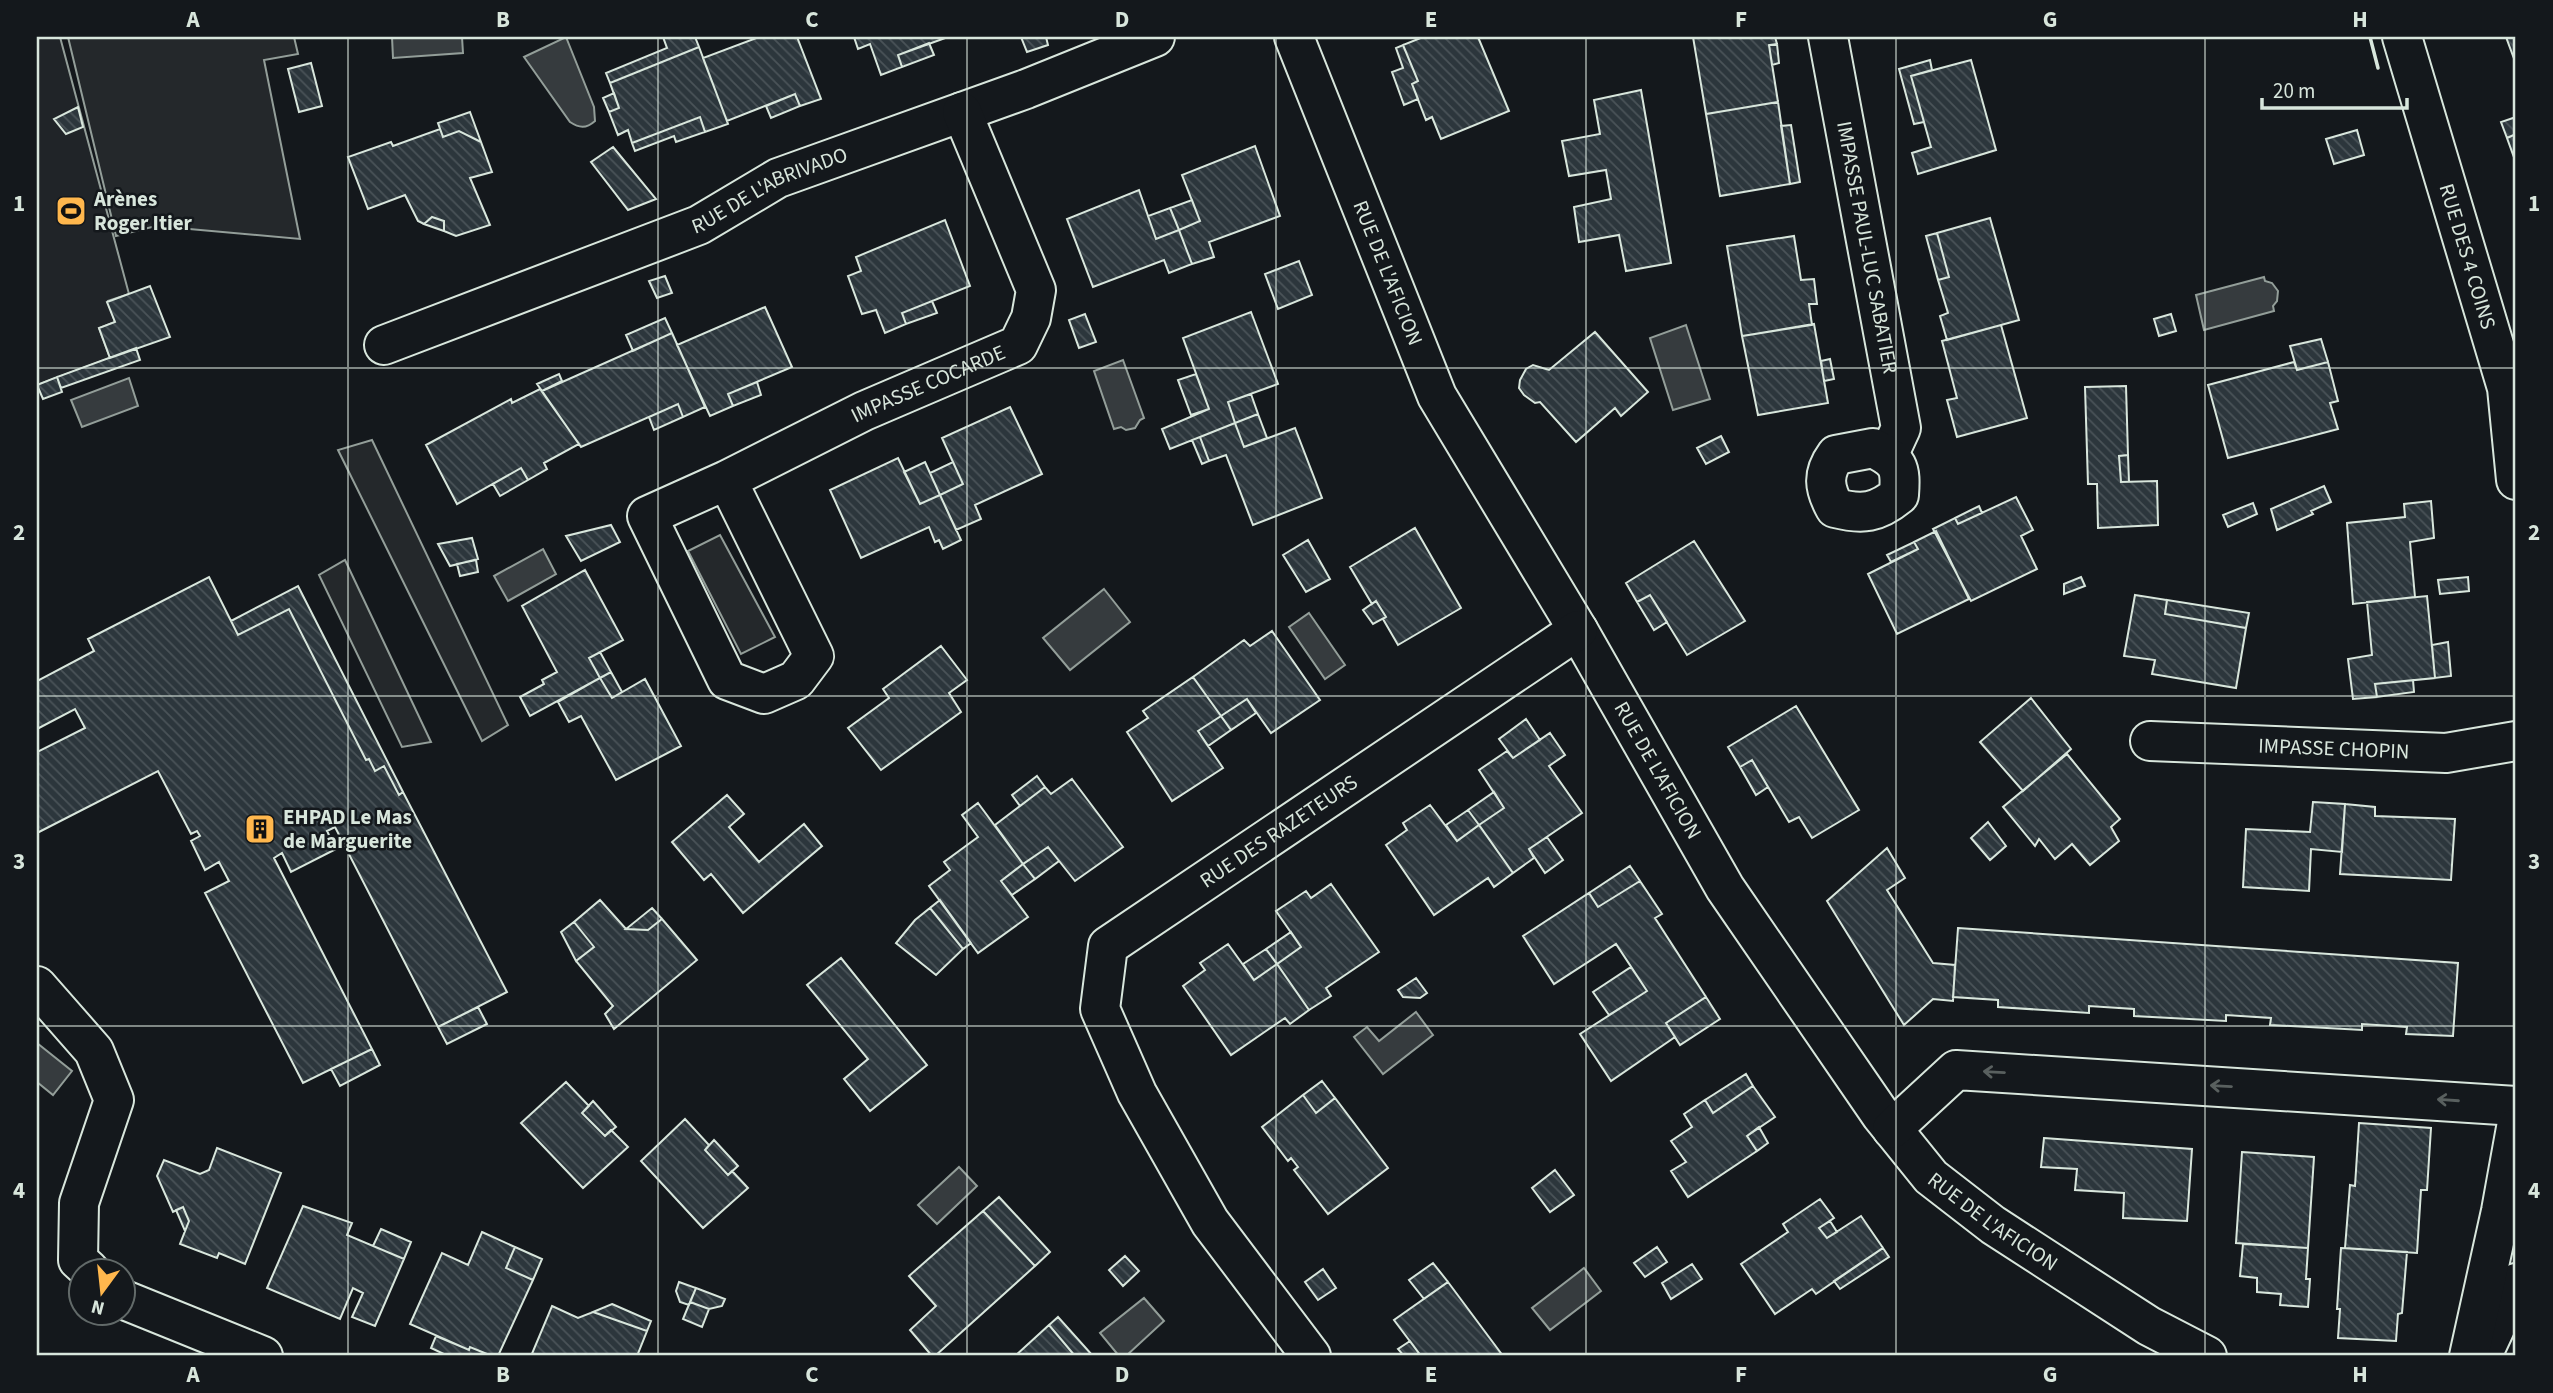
<svg xmlns="http://www.w3.org/2000/svg" width="2553" height="1393" font-family="'Source Sans 3',sans-serif">
  <style>
    .garden { fill: #202428; stroke: #939e99; stroke-width: 2 }
    .parking { fill: #24282b; stroke: #939e99; stroke-width: 2 }
    .water { fill: #363b3e; stroke: #939e99; stroke-width: 2 }
    .building { fill: url(#building-back-hatch); stroke: #d8e6dc; stroke-width: 2 }
    .lines { fill: none; stroke-linecap: round; stroke-linejoin: round }
    .minor-casing { stroke: #d8e6dc; stroke-width: 42 }
    .minor { stroke: #14181c; stroke-width: 38 }
    .wall { stroke: #d8e6dc; stroke-width: 3.5 }
    .oneway { stroke: #59605f }
    .grid { fill: none; stroke: #d8e6dc; stroke-width: 2; stroke-opacity: 0.55 }
    .labels { text-anchor: middle; dominant-baseline: central; stroke-width: 5; stroke-linejoin: round; paint-order: stroke }
    .street-label { font-size: 21px; fill: #d8e6dc; stroke: #14181c }
    .poi-label { font-size: 21px; font-weight: bold; fill: #d8e6dc; stroke: #14181c; text-anchor: start }
    .neatline { fill: none; stroke: #d8e6dc; stroke-width: 2.5 }
    .grid-label { font-size: 23px; text-anchor: middle; font-weight: bold; fill: #d8e6dc }
  </style>
  <defs>
    <pattern id="building-back-hatch" width="6" height="6" patternUnits="userSpaceOnUse" patternTransform="scale(1.75)"><rect width="6" height="6" fill="#2c363c"/><path d="M-1 5l2 2M0 0l6 6M5-1l2 2" fill="none" stroke="#4a5358"/></pattern>
  </defs>
  <rect width="100%" height="100%" fill="#14181c"/>
  <path class="garden" d="M37,37h23l69,257 -21,7 7,21 -16,6 11,30 -73,27z"/>
  <path class="parking" d="M68,37h226l4,17 -34,6 36,179 -144,-13 -40,10z
    M372,440l136,285 -26,16 -144,-291z
    M720,535l55,102 -34,17 -53,-103z
    M345,560l86,182 -29,5 -83,-172z"/>
  <path class="water" d="M392,37h70l1,16 -70,5z
    M566,37l28,70 1,14c-9,8 -16,7 -25,1l-46,-65z
    M2264,277l1,4 7,2 6,8 -1,10 -4,5 1,5 -70,19 -8,-35z
    M1686,325l24,74 -37,11 -23,-72z
    M1123,360l21,58 -4,2 -5,8 -9,2 -5,-3 -7,2 -20,-58z
    M129,378l9,28 -56,21 -11,-27z
    M543,549l13,25 -48,27 -14,-25z
    M1104,589l26,33 -60,48 -27,-32z
    M1309,613l36,52 -20,14 -36,-52z
    M1416,1012l17,23 -50,39 -29,-37 13,-10 12,14z
    M37,1043l35,28 -19,24 -16,-13z
    M959,1167l18,19 -40,38 -19,-19z
    M1584,1268l17,23 -51,39 -18,-22z
    M1144,1298l20,23 -38,35h-7l-19,-23z"/>
  <path class="building" d="M663,37h32l4,10 -89,36 -4,-10 61,-25z
    M759,37h38l24,62 -21,7 -5,-12 -68,27 -24,-63z
    M854,37h94l-50,18 4,12 -21,8 -11,-31 -12,5z
    M1021,37h25l2,8 -21,7z
    M1423,37h55l31,74 -68,28 -9,-22 -6,3 -14,-36 6,-3 -15,-36z
    M1693,37h82l2,7 -8,1 9,57 -72,12z
    M2506,37h10v27z
    M929,43l5,12 -32,12 -4,-12z
    M1777,44l2,19 -7,2 -3,-20z
    M1403,45l15,36 -6,3 6,15 -14,6 -12,-33 11,-4 -7,-20z
    M699,47l29,77 -23,8 -5,-15 -68,26 -4,-13 -10,5 -9,-23 10,-4 -9,-25z
    M1930,60l2,10 -21,6 13,46 -10,2 -15,-55z
    M1971,60l25,90 -78,24 -6,-21 19,-6 -20,-71z
    M311,63l11,43 -23,6 -11,-43z
    M1641,90l30,173 -45,8 -7,-36 -40,7 -5,-35 37,-8 -5,-29 -37,6 -7,-35 38,-7 -6,-34z
    M614,93l5,15 -10,4 -6,-14z
    M795,94l5,12 -29,12 -5,-12z
    M1778,102l12,82 -70,12 -14,-82z
    M78,107l5,20 -17,7 -12,-15z
    M470,112l11,30 -22,-11 -16,6 -5,-14z
    M700,117l5,15 -29,10 -2,-6 -39,15 -3,-8z
    M2516,117v17l-9,4 -6,-16z
    M1791,125l9,57 -10,2 -9,-58z
    M440,129l3,8 16,-6 22,11 11,30 -22,6 20,47 -34,11 -12,-5v-10l-12,-4 -8,7 -6,-3 -13,-26 -37,14 -20,-52 43,-15 2,4z
    M2357,130l7,25 -30,9 -8,-25z
    M2516,134v29l-9,-25z
    M1255,146l25,70 -71,26 5,15 -22,7 -13,-34 21,-9 -18,-46z
    M613,147l43,52 -28,11 -37,-48z
    M1139,190l17,49 23,-9 13,34 -23,9 -5,-13 -71,27 -26,-68z
    M1192,200l8,21 -21,9 -9,-22z
    M1170,208l9,22 -23,9 -8,-23z
    M432,217l12,4v10l-20,-7z
    M1990,218l29,102 -72,20 -7,-24 8,-3 -10,-33 11,-3 -12,-44z
    M945,220l25,66 -68,27 4,11 -21,9 -9,-23 -14,4 -14,-38 13,-5 -5,-14z
    M1937,233l12,44 -11,3 -12,-44z
    M1794,236l7,44 13,-1 3,25h-8l3,21 -70,11 -15,-90z
    M1299,261l13,34 -34,14 -13,-35z
    M665,276l7,17 -15,5 -8,-17z
    M150,286l20,51 -60,21 -11,-30 16,-6 -8,-20z
    M932,301l5,12 -31,11 -4,-11z
    M765,307l27,60 -64,27 5,12 -23,10 -33,-71z
    M1251,312l27,72 -50,18 7,21 -65,26 -8,-20 47,-20 -26,-71z
    M1085,314l11,28 -17,6 -10,-28z
    M2171,314l5,17 -17,5 -5,-17z
    M665,318l7,15 -39,18 -7,-16z
    M1814,324l14,79 -70,12 -16,-79z
    M2001,325l26,93 -70,19 -10,-37 10,-2 -15,-57z
    M1595,332l53,60 -27,24 -6,-8 -39,34 -36,-40 -5,1 -11,-8 -5,-7 1,-8 6,-11 7,-4 16,5z
    M672,333l33,74 -22,10 -5,-13 -97,43 -39,-56z
    M2321,339l7,23 -31,8 -7,-24z
    M136,348l4,12 -79,28 -4,-11z
    M1830,359l4,20 -10,2 -3,-20z
    M2294,362l3,8 31,-8 10,39 -8,2 8,26 -110,29 -20,-73z
    M559,374l3,7 -20,10 -5,-7z
    M1196,374l13,35 -18,6 -13,-35z
    M57,377l5,15 -19,7 -6,-14z
    M757,382l4,13 -28,11 -5,-12z
    M2126,386l2,69 -9,1 2,26 36,-1 1,44 -60,3 -1,-44h-9l-3,-97z
    M540,389l39,55 -35,19 3,6 -19,11 -7,-12 -64,36 -31,-59 85,-46 1,4z
    M1251,394l7,20 -23,9 -7,-21z
    M678,404l5,13 -29,13 -5,-13z
    M1010,407l32,67 -67,31 6,14 -25,11 -16,-35 23,-11 -21,-46z
    M1258,414l9,24 -23,9 -9,-24z
    M1235,423l9,24 51,-19 27,70 -69,27 -27,-70 -17,6 -9,-24z
    M1721,436l8,16 -23,12 -9,-16z
    M1200,437l9,24 -7,3 -10,-24z
    M2128,455l1,27h-8l-2,-26z
    M898,458l22,46 20,-9 21,45 -18,9 -4,-9 -4,2 -6,-15 -68,31 -31,-68z
    M925,462l15,33 -20,9 -16,-32z
    M953,462l10,22 -23,11 -10,-22z
    M521,468l7,12 -28,16 -7,-12z
    M2324,486l7,16 -20,9 2,3 -36,16 -6,-21z
    M2016,497l17,33 -12,6 16,33 -66,32 -38,-72 22,-11 3,6z
    M2431,501l3,37 -24,4 5,55 -62,7 -6,-81 58,-6 -1,-13z
    M2253,503l4,11 -29,13 -5,-12z
    M1979,506l3,7 -24,11 -3,-6z
    M611,525l9,17 -39,19 -15,-25z
    M1415,528l46,80 -63,37 -15,-26 3,-2 -10,-16 -4,3 -22,-37z
    M1936,531l33,68 -72,35 -29,-60 50,-25 -4,-7z
    M472,538l6,21 -28,7 -12,-22z
    M1308,540l22,39 -24,13 -23,-37z
    M1694,541l51,80 -58,34 -37,-60 -13,7 -11,-19z
    M1914,542l4,7 -27,13 -4,-7z
    M476,560l2,12 -18,4 -3,-12z
    M585,570l38,70 -34,18 11,20 -70,38 -10,-19 24,-13 -2,-4 15,-8 -35,-66z
    M209,577l29,58 51,-26 77,151 3,-1 6,12 9,-5 15,29 4,-3 104,200 -69,35 -103,-200 -8,4 9,18 -45,23 -9,-19 -8,5 98,191 -69,34 -98,-190 24,-12 -10,-19 -14,8 -14,-29 9,-5 -3,-5 -6,3 -33,-63 -121,62v-81l48,-24 -10,-19 -38,20v-48l57,-30 -6,-12z
    M2081,577l4,9 -21,8v-10z
    M2468,577l1,14 -29,3 -2,-14z
    M298,586l105,206 -4,3 -15,-29 -9,5 -6,-12 -3,1 -77,-151 -51,26 -7,-14z
    M1650,595l17,27 -13,8 -17,-28z
    M2135,595l32,5 -2,14 81,14 -10,60 -84,-14 3,-14 -31,-4z
    M2427,596l8,82 -60,6 2,13 -24,2 -5,-40 24,-4 -5,-53z
    M2167,600l82,13 -3,15 -81,-14z
    M1376,601l10,16 -13,7 -10,-14z
    M1272,631l48,69 -49,33 -24,-34 -26,17 -28,-39 51,-37 6,6z
    M2448,642l3,34 -16,2 -3,-33z
    M941,646l26,34 -18,13 12,19 -80,58 -33,-42 41,-30 -6,-9z
    M600,652l11,20 -11,6 -11,-20z
    M611,672l11,20 -10,6 -12,-20z
    M1193,677l28,39 -23,15 25,37 -51,33 -45,-69 21,-14 -5,-7z
    M600,678l12,20 33,-19 36,67 -65,34 -35,-64 -12,6 -11,-20z
    M2413,680l1,12 -37,5 -2,-13z
    M2031,698l40,51 -48,42 -43,-49z
    M1247,699l9,14 -25,17 -10,-14z
    M1796,706l63,104 -47,28 -13,-21 -10,5 -37,-62 -12,7 -12,-20z
    M1221,716l10,14 -23,16 -10,-15z
    M1526,719l14,21 -27,18 -14,-19z
    M1550,733l15,22 -16,11 33,47 -53,36 5,9 -21,15 -34,-48 25,-17 -25,-38 28,-19 6,7z
    M2067,754l53,65 -9,8 8,14 -29,24 -18,-21 -17,15 -16,-20 -4,7 -32,-39z
    M1752,760l16,27 -12,8 -16,-28z
    M1037,776l8,11 -25,19 -8,-11z
    M1072,779l51,68 -48,34 -27,-34 -25,17 -28,-39 50,-38 6,7z
    M1494,792l10,16 -25,17 -11,-15z
    M727,795l17,19 -15,13 30,35 45,-38 18,22 -79,67 -32,-39 -7,6 -32,-38z
    M2313,802l32,2 -3,48 -31,-3 -2,42 -66,-4 3,-58 64,3z
    M978,803l45,61 -22,17 27,36 -50,36 -49,-67 21,-16 -6,-8 34,-25 -16,-22z
    M2345,804l30,3v9l80,3 -4,61 -111,-6z
    M1430,805l27,36 22,-16 34,48 -19,14 -6,-9 -54,37 -48,-70 21,-15 -4,-7z
    M1468,810l11,15 -22,16 -11,-16z
    M1988,822l18,24 -16,14 -19,-22z
    M1547,837l16,23 -18,13 -16,-24z
    M1048,847l11,14 -24,18 -12,-15z
    M1887,848l18,30 -18,12 46,73 22,2 -2,36 -20,-2 -29,26 -77,-124z
    M1023,864l12,15 -23,16 -11,-14z
    M1630,866l10,15 -42,26 -9,-14z
    M1640,881l22,33 -7,4 51,79 -40,26 9,14 -64,44 -31,-47 67,-43 -31,-47 -62,40 -31,-48 66,-43 9,14z
    M1331,884l48,68 -53,36 5,8 -22,14 -32,-46 24,-17 -25,-36 30,-20 5,7z
    M600,900l26,29 22,1 14,-11 35,41 -83,69 -9,-15 8,-8 -37,-45 18,-14 -20,-25z
    M940,900l31,43 -8,6 -33,-41z
    M652,908l10,11 -14,11 -22,-1z
    M930,908l33,41 -27,26 -40,-32 19,-23z
    M574,922l20,25 -18,14 -15,-29z
    M1958,928l500,35 -5,73 -47,-2 1,-7 -45,-3v6l-92,-5 1,-7 -45,-3v6l-92,-5v-7l-45,-3v7l-91,-6v-7l-45,-3z
    M1291,932l10,15 -24,17 -11,-15z
    M1228,944l26,36 23,-16 32,46 -19,14 -5,-6 -54,37 -48,-69 22,-16 -5,-7z
    M1266,949l11,15 -23,16 -11,-16z
    M841,958l86,107 -57,46 -26,-32 24,-20 -61,-74z
    M1631,967l16,24 -38,24 -16,-23z
    M1416,978l11,15 -7,5 -17,-1 -5,-7z
    M1706,997l14,22 -40,26 -14,-22z
    M478,1007l9,17 -40,20 -9,-17z
    M372,1049l8,16 -40,21 -9,-17z
    M1746,1074l7,12 -40,27 -8,-13z
    M1322,1081l13,17 -19,15 -13,-18z
    M566,1082l23,24 -7,7 23,23 6,-6 17,17 -45,41 -62,-65z
    M1753,1086l22,31 -28,19 10,15 -69,46 -17,-26 15,-9 -15,-21 21,-14 -8,-13 21,-14 8,13z
    M1303,1095l13,18 19,-15 53,70 -60,46 -34,-44 4,-3 -7,-9 -3,3 -26,-34z
    M593,1101l23,26 -11,9 -23,-23z
    M685,1119l24,26 -4,5 23,25 4,-4 16,17 -45,40 -62,-67z
    M2359,1123l72,5 -4,62h-6l-4,63 -72,-5 5,-63 5,1z
    M1759,1127l9,16 -11,8 -10,-15z
    M2044,1138l148,11 -5,72 -64,-3 1,-25 -49,-3 2,-21 -36,-2z
    M714,1140l24,26 -10,9 -23,-25z
    M217,1148l64,25 -36,91 -26,-11 -2,5 -37,-14 9,-23 -6,-14 -10,5 -16,-36 7,-16 36,14 9,-4z
    M2242,1152l72,5 -6,91 -72,-5z
    M1555,1170l19,25 -24,17 -18,-24z
    M999,1197l51,55 -15,14 -52,-55z
    M1820,1199l14,19 -15,10 8,10 34,-22 22,32 -67,46 -4,-5 -37,25 -34,-50 47,-32 -5,-8z
    M303,1206l49,17 -5,12 57,24 -29,67 -23,-9 11,-24 -10,-5 -13,31 -73,-31z
    M183,1207l6,14 -4,10 -9,-21z
    M983,1211l52,55 -100,90h-3l-22,-26 26,-24 -27,-30z
    M1830,1221l7,11 -10,6 -8,-10z
    M381,1229l30,13 -7,17 -31,-13z
    M482,1232l33,15 -9,21 27,12 -35,76h-6l-22,-9 -1,3 -59,-26 32,-71 26,12z
    M2243,1244l65,4 -2,31h4l-2,28 -28,-2 1,-11 -24,-2v-14l-17,-2z
    M515,1247l27,12 -9,21 -27,-12z
    M1657,1247l10,15 -22,15 -11,-14z
    M1883,1248l6,9 -49,32 -6,-8z
    M2341,1248l66,4 -5,61 -4,1 -2,27 -58,-3 2,-29h-3z
    M1125,1256l14,15 -16,15 -14,-16z
    M1433,1263l15,19 -24,17 -15,-19z
    M1692,1264l10,15 -31,20 -9,-16z
    M1323,1269l13,19 -18,12 -13,-18z
    M679,1282l17,6 -7,17 -9,-3 -4,-11z
    M1448,1282l55,74h-82l-27,-36z
    M696,1288l29,11 -3,7 -13,3 -19,-7z
    M690,1302l19,7 -7,18 -19,-8z
    M612,1304l39,17 -4,10 -54,-19z
    M552,1306l26,12 15,-6 54,19 -10,25h-106z
    M1058,1317l35,39h-18l-26,-31z
    M1049,1325l26,31h-60z
    M436,1336l33,14 1,-3 22,9h-44l-17,-8z
    M1410,1341l11,15h-17l-6,-7z"/>
  <g class="lines">
    <g class="minor-casing">
      <g id="minor">
        <path id="s1" d="M1294,37l143,359 141,234 147,258 156,227 50,62 62,48 156,101 58,30"/>
        <path id="s2" d="M1828,37l73,391 -13,28"/>
        <path id="s3" d="M2402,37l105,351 9,92"/>
        <path id="s4" d="M384,345l315,-120 79,-47 248,-89 129,-52"/>
        <path d="M1873,448c26,13 28,19 26,47 -22,18 -36,20 -64,13 -11,-20 -13,-34 1,-53z"/>
        <path id="s5" d="M727,480l-80,36 80,164 37,14 32,-14 18,-24 -87,-176 137,-69 154,-66 13,-27 5,-28 -74,-178"/>
        <path id="s6" d="M2150,741l296,12 70,-12"/>
        <path d="M37,986l57,65 20,49 -35,103 -1,57 11,10"/>
        <path d="M1892,1129l64,-59 560,36"/>
        <path d="M122,1299l141,57"/>
        <path d="M2487,1345l29,-62"/>
        <path id="s7" d="M1311,1356l-101,-134 -73,-129 -37,-84 8,-63 470,-316"/>
        <path d="M2469,1356l32,-145 15,-83"/>
      </g>
    </g>
    <use href="#minor" class="minor"/>
    <path class="wall" d="M2370,37l8,31"/>
  </g>
  <defs><path id="oneway-shaft" d="M-6 0H5M1.5-3L5.5 0L1.5 3" fill="none" stroke-width="1.6" stroke-linecap="round" stroke-linejoin="round" transform="scale(1.75)"/></defs>
  <g class="oneway">
    <use href="#oneway-shaft" transform="translate(1994 1072) rotate(-177)"/>
    <use href="#oneway-shaft" transform="translate(2221 1086) rotate(-177)"/>
    <use href="#oneway-shaft" transform="translate(2448 1100) rotate(-176)"/>
  </g>
  <path class="grid" d="M348,37v1319M658,37v1319M967,37v1319M1276,37v1319M1586,37v1319M1896,37v1319M2205,37v1319M37,368h2479M37,696h2479M37,1026h2479"/>
  <defs>
    <g id="stadium-square" transform="scale(1.575)"><rect x="-9" y="-9" width="18" height="18" rx="4" fill="#ffb74d" stroke="#14181c"/><path d="M0-5a6.5 5 0 1 0 0 10a6.5 5 0 1 0 0-10ZM-3.5-1.8h7v3.6h-7Z" fill="#111"/></g>
    <g id="building-square" transform="scale(1.575)"><rect x="-9" y="-9" width="18" height="18" rx="4" fill="#ffb74d" stroke="#14181c"/><path d="M-4-6H4V6H1V3H-1V6H-4ZM-2.5-4.3h1.7v1.8h-1.7ZM.8-4.3h1.7v1.8H.8ZM-2.5-1h1.7V.8h-1.7ZM.8-1h1.7V.8H.8Z" fill="#111"/></g>
  </defs>
  <g fill-rule="evenodd">
    <use href="#stadium-square" x="71" y="211"/>
    <use href="#building-square" x="260" y="829"/>
  </g>
  <g class="labels">
    <g class="street-label">
      <text stroke="none"><textPath href="#s4" startOffset="416">RUE DE L'ABRIVADO</textPath></text>
      <text stroke="none"><textPath href="#s2" startOffset="214">IMPASSE PAUL-LUC SABATIER</textPath></text>
      <text stroke="none"><textPath href="#s3" startOffset="229">RUE DES 4 COINS</textPath></text>
      <text stroke="none"><textPath href="#s1" startOffset="254">RUE DE L'AFICION</textPath></text>
      <text stroke="none"><textPath href="#s5" startOffset="794">IMPASSE COCARDE</textPath></text>
      <text stroke="none"><textPath href="#s6" startOffset="184">IMPASSE CHOPIN</textPath></text>
      <text stroke="none"><textPath href="#s1" startOffset="821">RUE DE L'AFICION</textPath></text>
      <text stroke="none"><textPath href="#s7" startOffset="677">RUE DES RAZETEURS</textPath></text>
      <text stroke="none"><textPath href="#s1" startOffset="1388">RUE DE L'AFICION</textPath></text>
    </g>
    <g class="poi-label">
      <text x="94" y="199">Arènes<tspan x="94" dy="24">Roger Itier</tspan></text>
      <text x="283" y="817">EHPAD Le Mas<tspan x="283" dy="24">de Marguerite</tspan></text>
    </g>
  </g>
  <rect width="2553" height="1393" fill="none" stroke="#14181c" stroke-width="77"/>
  <g transform="translate(102 1292) rotate(195)"><circle r="33" fill="#14181c" stroke="#626a69" stroke-width="2"/>
  <path d="M0-5L12 26L0 18L-12 26Z" fill="#ffb74d"/>
  <text y="-10" font-size="19" font-weight="bold" text-anchor="middle" fill="#d8e6dc">N</text>
  </g>
  <path d="M2262 98v10h145v-10" fill="none" stroke="#d8e6dc" stroke-width="3.5"/>
  <text x="2273" y="98" font-size="21" fill="#d8e6dc" stroke="#14181c" stroke-width="5" paint-order="stroke">20 m</text>
  <rect x="38" y="38" width="2476" height="1316" class="neatline"/>
  <g class="grid-label">
    <text x="193" y="27">A</text>
    <text x="503" y="27">B</text>
    <text x="812" y="27">C</text>
    <text x="1122" y="27">D</text>
    <text x="1431" y="27">E</text>
    <text x="1741" y="27">F</text>
    <text x="2050" y="27">G</text>
    <text x="2360" y="27">H</text>
    <text x="19" y="211">1</text>
    <text x="2534" y="211">1</text>
    <text x="19" y="540">2</text>
    <text x="2534" y="540">2</text>
    <text x="19" y="869">3</text>
    <text x="2534" y="869">3</text>
    <text x="19" y="1198">4</text>
    <text x="2534" y="1198">4</text>
    <text x="193" y="1382">A</text>
    <text x="503" y="1382">B</text>
    <text x="812" y="1382">C</text>
    <text x="1122" y="1382">D</text>
    <text x="1431" y="1382">E</text>
    <text x="1741" y="1382">F</text>
    <text x="2050" y="1382">G</text>
    <text x="2360" y="1382">H</text>
  </g>
</svg>
